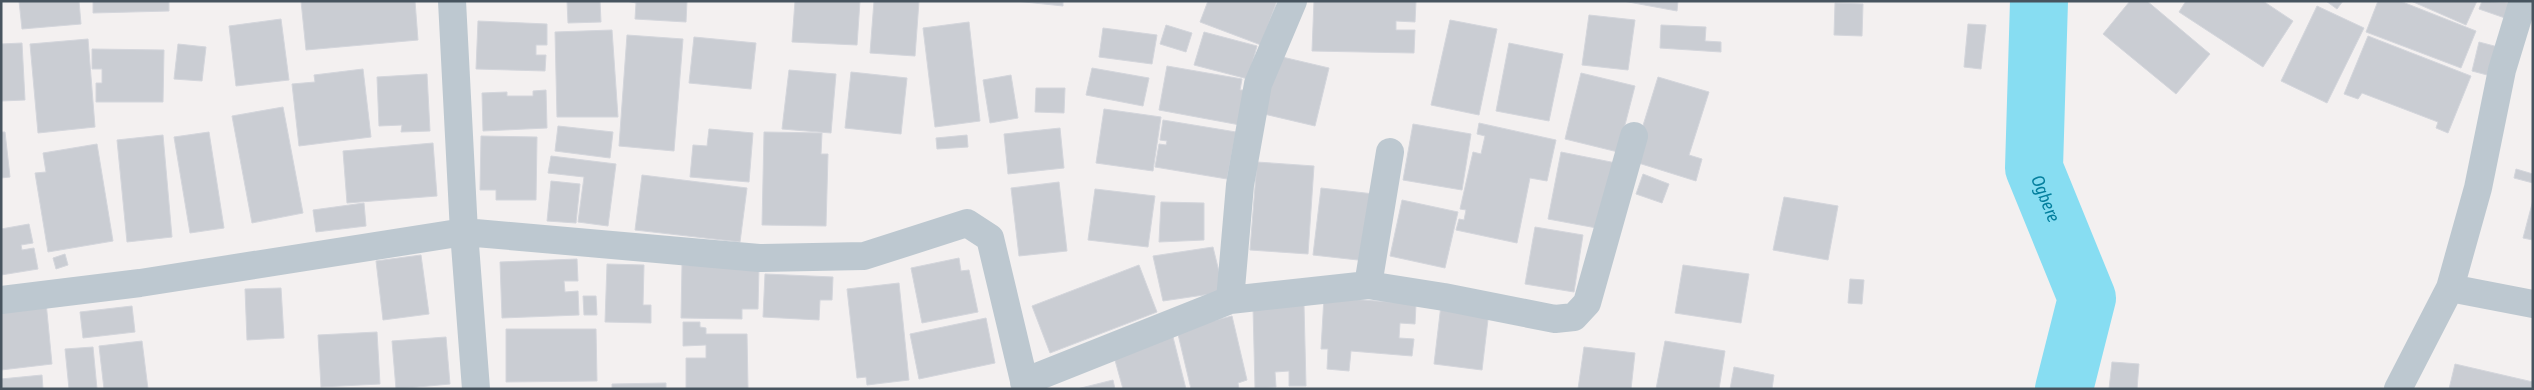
<svg xmlns="http://www.w3.org/2000/svg" width="2534" height="390" font-family="'Asap Condensed',sans-serif">
  <style>
    .lines { fill: none; stroke-linecap: round; stroke-linejoin: round }
    .river { stroke: #87ddf2; stroke-width: 58 }
    .building { fill: #cacdd3; stroke: #d4d6dc }
    .minor { stroke: #bdc8d0; stroke-width: 28 }
    .labels { text-anchor: middle; dominant-baseline: central; stroke-width: 4.5; stroke-linejoin: round; paint-order: stroke }
    .water-label { font-size: 18px; font-style: italic; fill: #047f9e; stroke: #fff }
  </style>
  <rect width="100%" height="100%" fill="#f3f0f0"/>
  <g class="lines">
    <path class="river" id="s1" d="M2039,1l-5,167 53,130 -23,91"/>
  </g>
  <path class="building" d="M19,1h60l2,23 -59,5z
    M93,1h76v10l-76,2z
    M301,1h114l3,39 -112,10z
    M567,1h33l1,21 -33,1z
    M626,1h61l-1,21 -51,-3 1,-16z
    M795,1h65l-3,44 -65,-3z
    M874,1h45l-4,55 -45,-3z
    M1015,1h48v5z
    M1208,1h69l-16,44 -61,-23z
    M1314,1h102l-1,21 -19,-1v9h19l-1,23 -102,-2z
    M1623,1h55l-1,10z
    M2130,1h17l63,53 -34,40 -73,-60z
    M2186,1h77l30,20 -30,46 -84,-55z
    M2326,1h17l-6,8z
    M2378,1h22l76,30 -15,37 -95,-36z
    M2411,1h66l-11,24z
    M2482,1l28,2 -5,15 -26,-9z
    M1835,3l28,1 -1,32 -28,-1z
    M2317,6l47,22 -37,75 -46,-22z
    M1589,15l46,5 -7,50 -46,-5z
    M281,19l8,61 -53,6 -7,-60z
    M1450,20l47,9 -18,86 -48,-10z
    M478,21l69,3v21h-11v10h10l-1,16 -69,-2z
    M969,22l11,99 -45,6 -12,-99z
    M1968,24l18,1 -5,44 -17,-2z
    M1166,25l26,8 -6,19 -26,-8z
    M1661,25l45,2 -1,14 16,1v10l-61,-4z
    M1103,28l54,7 -5,29 -53,-7z
    M612,30l6,87h-61l-2,-85z
    M1204,32l53,14 -9,33 -54,-14z
    M627,35l56,4 -9,112 -55,-5z
    M2368,36l103,40 -23,57 -12,-5 2,-6 -76,-29 -4,6 -14,-5z
    M694,37l62,6 -5,46 -62,-6z
    M88,39l7,88 -57,6 -8,-89z
    M2479,42l19,5 -7,29 -19,-5z
    M22,43l3,57 -24,1v-57z
    M1509,43l54,11 -14,67 -53,-10z
    M178,44l28,3 -4,34 -28,-2z
    M92,49l72,1 -1,52h-67v-19h6v-14h-10z
    M1278,56l51,12 -14,58 -51,-12z
    M1167,66l75,13 -2,11h6l-6,35 -81,-15z
    M1092,68l57,10 -6,28 -57,-11z
    M363,69l8,68 -72,9 -7,-62 23,-2 -1,-7z
    M789,70l47,4 -5,59 -49,-4z
    M851,72l56,6 -6,56 -56,-6z
    M1581,73l54,13 -17,66 -53,-13z
    M427,74l3,57 -29,1 1,-7 -23,1 -2,-49z
    M1011,75l7,43 -28,5 -7,-43z
    M1658,77l51,15 -20,63 13,4 -6,22 -64,-20z
    M1036,88h29l-1,25 -29,-1z
    M546,90l1,38 -64,3 -1,-38 25,-1v4h26v-5z
    M283,107l20,106 -51,10 -20,-107z
    M1104,109l57,8 -8,54 -57,-8z
    M1163,120l73,12 -9,47 -72,-12 4,-23 7,1 1,-4 -7,-1z
    M1479,123l77,17 -9,41 -17,-3 -13,65 -61,-13 3,-11 5,1 2,-10 -6,-1 13,-57 8,2 4,-18 -8,-2z
    M1413,124l58,10 -9,56 -59,-10z
    M558,126l55,6 -3,26 -55,-7z
    M1060,128l4,40 -56,6 -4,-40z
    M709,129l44,4 -4,49 -59,-5 3,-32 14,1z
    M1,132h4l5,45 -9,1z
    M209,132l15,96 -34,5 -16,-96z
    M764,132l58,1 -1,21h7l-2,72 -64,-1z
    M163,135l9,102 -45,5 -10,-102z
    M967,135l1,12 -31,2 -1,-11z
    M481,136l56,1 -1,63h-40v-10h-16z
    M433,143l4,53 -90,7 -4,-52z
    M97,144l16,97 -65,11 -13,-79 11,-1 -3,-19z
    M1561,152l55,11 -14,66 -54,-10z
    M551,156l65,8 -8,62 -30,-4 6,-45 -36,-4z
    M1257,162l57,4 -6,88 -58,-4z
    M2516,169l17,5v9l-19,-5z
    M1643,174l26,10 -7,19 -26,-9z
    M642,175l105,13 -7,54 -105,-12z
    M551,181l29,3 -4,39 -29,-2z
    M1059,182l8,69 -48,5 -8,-68z
    M1321,188l53,6 -7,67 -54,-6z
    M1095,189l60,7 -7,51 -60,-7z
    M1784,197l54,9 -10,54 -55,-10z
    M1402,200l56,12 -13,56 -55,-12z
    M2533,200v40l-10,-2z
    M1161,202l43,1v37l-45,2z
    M364,203l2,23 -50,6 -3,-22z
    M29,224l4,19 -12,2 1,5 12,-2 4,21 -37,6v-46z
    M1535,227l48,8 -9,57 -49,-8z
    M1213,247l11,45 -61,9 -10,-45z
    M65,254l3,11 -12,4 -3,-11z
    M421,255l8,59 -46,6 -7,-59z
    M959,258l2,13 8,-1 9,42 -56,11 -11,-55z
    M577,259l1,22h-14l1,11 13,-1 1,24 -77,3 -2,-56z
    M607,264l37,1 -1,40h8v18l-46,-1z
    M682,265l77,1 -1,43h-16v10l-61,-1z
    M1139,265l18,47 -107,41 -18,-47z
    M1683,265l66,9 -8,49 -66,-10z
    M765,274l68,3 -1,23h-12l-1,20 -56,-3z
    M1850,279l14,1 -2,24 -14,-1z
    M899,283l10,97 -42,5 -1,-8 -9,1 -10,-89z
    M281,288l3,50 -37,2 -2,-51z
    M583,296h13l1,19h-13z
    M1324,297l92,7 -1,20 -15,-1 -1,15 15,1 -2,17 -61,-5 -2,20 -22,-2 1,-20h-7z
    M46,302l6,62 -51,6v-63z
    M1304,305l2,81h-17v-15l-14,1 1,15 -21,1 -2,-81z
    M1441,305l48,6 -7,59 -48,-6z
    M132,306l3,26 -52,6 -3,-26z
    M1232,316l15,64 -9,3 1,6h-48l-14,-59z
    M986,318l9,45 -76,16 -9,-45z
    M683,322h17v5l6,1v6h41l1,55h-62v-31h20v-13l-23,1z
    M506,329h90l1,52 -91,1z
    M377,332l3,52 -59,3 -3,-52z
    M446,337l4,47 -54,5 -4,-48z
    M1173,337l13,52h-63l-10,-36z
    M142,341l6,48h-44l-5,-43z
    M1665,341l60,10 -6,38h-63z
    M93,347l4,42h-28l-4,-40z
    M1584,347l51,6 -4,36h-53z
    M2112,362l27,2 -2,25h-28z
    M2455,364l78,18v7h-84z
    M1734,367l40,8 -2,14h-42z
    M42,375l1,14h-42v-10z
    M1113,380l2,9h-38z
    M666,383v6h-54v-5z"/>
  <g class="lines">
    <path class="minor" d="M452,1l12,231 12,157
      M1368,285l22,-133
      M2450,288l83,16
      M1,300l139,-17 324,-51 295,26 105,-2 103,-33 23,15 36,151
      M1230,300l10,-115 18,-101 35,-83
      M1024,382l206,-82 138,-15 76,12 111,22 19,-2 13,-14 47,-167
      M2398,389l52,-101 28,-100 24,-118 21,-69"/>
  </g>
  <g class="labels">
    <g class="water-label">
      <text stroke="none"><textPath href="#s1" startOffset="200">Ogbere</textPath></text>
    </g>
  </g>
  <rect width="2534" height="390" fill="none" stroke="#47545f" stroke-width="5"/>
</svg>
